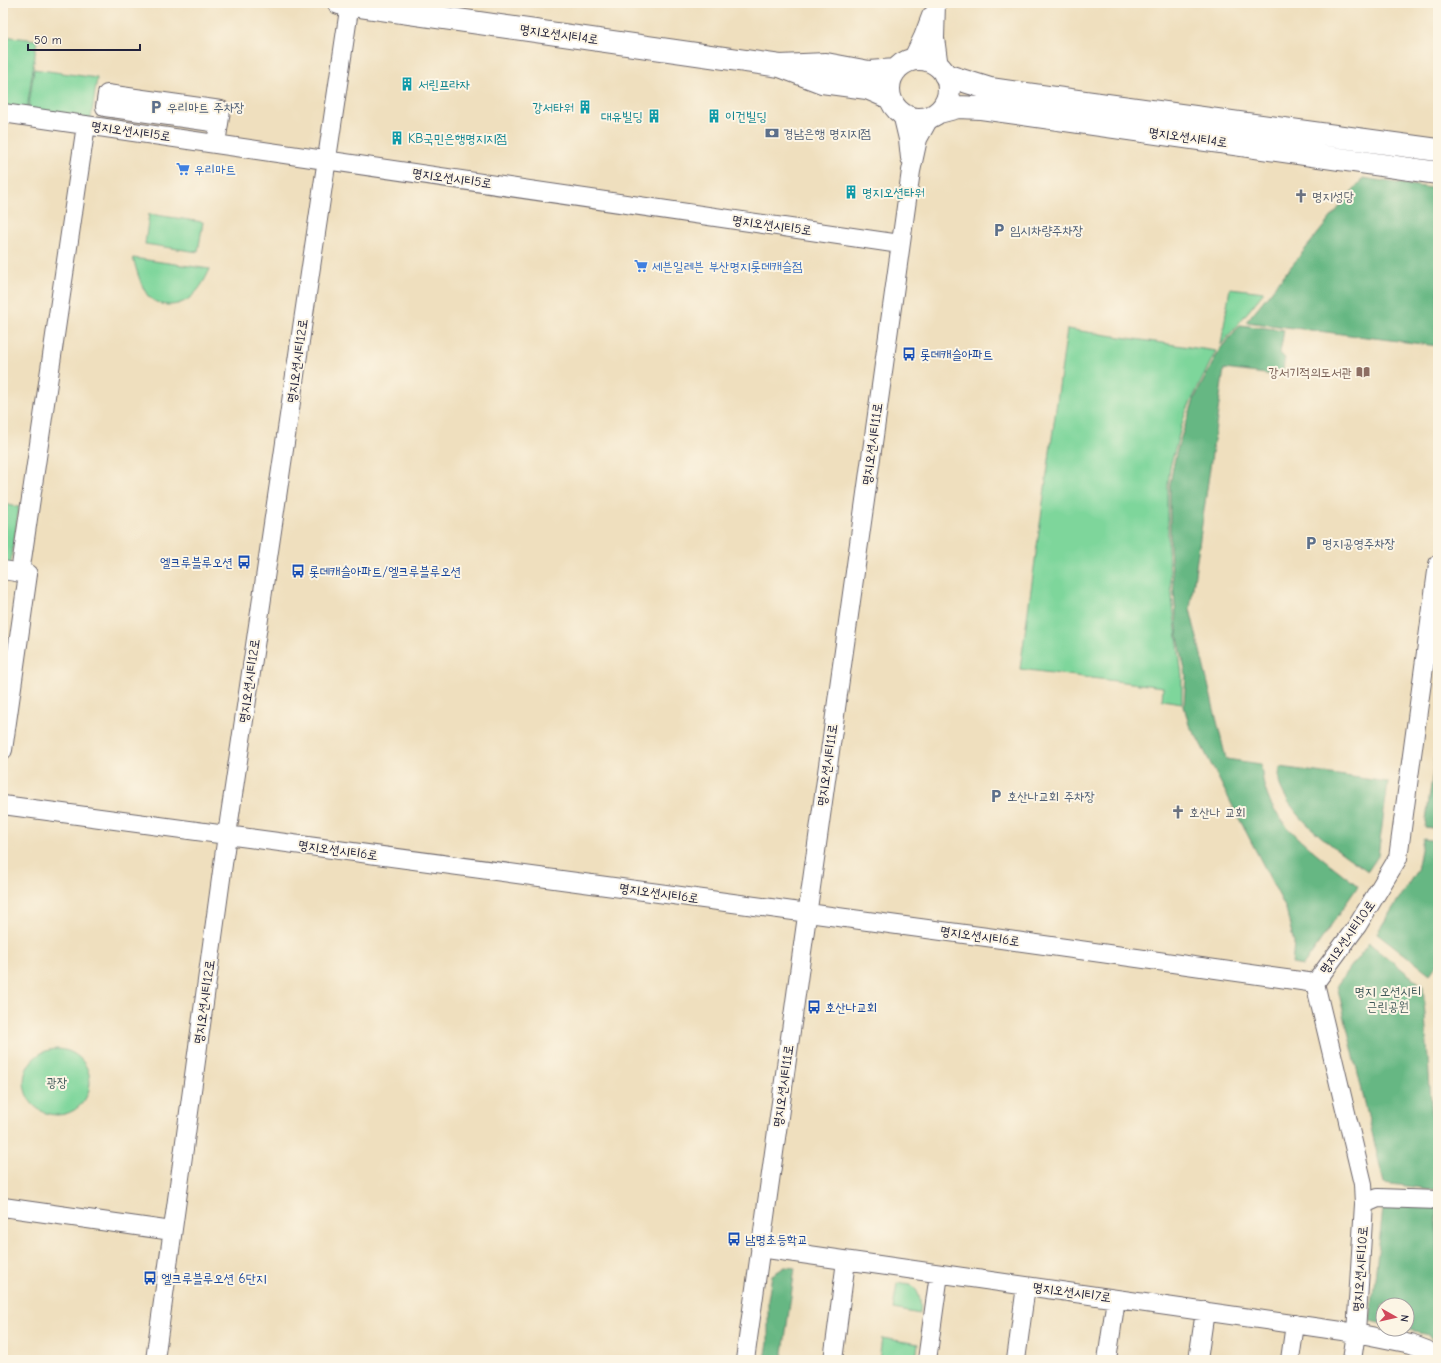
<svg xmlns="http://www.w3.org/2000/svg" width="1441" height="1363" font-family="'Comic Neue','Poor Story',sans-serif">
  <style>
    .green { fill: #7ed69b; stroke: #507c6b }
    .forest { fill: #66b783; stroke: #446c5f }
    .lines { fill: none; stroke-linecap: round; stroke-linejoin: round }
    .minor-casing { stroke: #6a6469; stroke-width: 20 }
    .secondary-casing { stroke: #6a6469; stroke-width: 24 }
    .minor { stroke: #fff; stroke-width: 18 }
    .secondary { stroke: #fff; stroke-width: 22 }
    .labels { text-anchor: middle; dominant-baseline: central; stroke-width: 4; stroke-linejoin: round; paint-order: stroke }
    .street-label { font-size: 13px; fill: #22223b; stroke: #fcf5e5 }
    .culture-label { font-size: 13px; fill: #0d838f; stroke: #fcf5e5; text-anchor: start }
    .service-label { font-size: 13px; fill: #4e5e75; stroke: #fcf5e5; text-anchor: start }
    .shop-label { font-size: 13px; fill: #366cbe; stroke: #fcf5e5; text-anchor: start }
    .worship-label { font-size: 13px; fill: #5b616d; stroke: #fcf5e5; text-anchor: start }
    .transit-label { font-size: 13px; fill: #164399; stroke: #fcf5e5; text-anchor: start }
    .education-label { font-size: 13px; fill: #785e54; stroke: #fcf5e5; text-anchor: end }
    .park-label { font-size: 13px; fill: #3e5858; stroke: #fcf5e5 }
  </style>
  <rect width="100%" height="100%" fill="#fcf5e5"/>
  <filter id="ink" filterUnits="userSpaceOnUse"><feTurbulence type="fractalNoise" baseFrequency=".025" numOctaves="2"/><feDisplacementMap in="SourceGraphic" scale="8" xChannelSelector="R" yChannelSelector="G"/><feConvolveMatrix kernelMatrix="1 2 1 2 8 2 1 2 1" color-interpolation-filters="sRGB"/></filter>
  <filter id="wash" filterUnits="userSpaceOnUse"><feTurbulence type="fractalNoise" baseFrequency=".012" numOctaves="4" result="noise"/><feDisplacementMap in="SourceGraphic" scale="16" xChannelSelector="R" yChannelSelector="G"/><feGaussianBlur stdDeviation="0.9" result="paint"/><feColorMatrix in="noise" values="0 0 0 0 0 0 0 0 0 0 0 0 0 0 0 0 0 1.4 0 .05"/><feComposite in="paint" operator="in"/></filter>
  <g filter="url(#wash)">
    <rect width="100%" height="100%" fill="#efdfbe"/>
    <path class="green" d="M3,36l34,4 -10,70 -24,-3z
      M34,69l63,9 -6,41 -63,-9z
      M149,214l54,8 -5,30 -53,-8z
      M133,258l77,11c-8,18 -20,37 -43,36 -7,-1 -14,-4 -19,-9 -8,-12 -11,-25 -15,-38z
      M1230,288l34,4 -43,53z
      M1067,329l149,22 -31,63 -15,53 -2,18v64l5,57 9,70v27l-20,-3 1,-13 -143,-18z
      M3,504l16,3 -9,61 -7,-1z
      M24 1082a33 33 0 1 1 66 0a33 33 0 1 1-66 0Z
      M897,1283c4,1 9,1 13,2 11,5 11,19 10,29l-27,-5z
      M882,1338l36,6 -2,16h-37z"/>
    <path class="forest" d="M1363,178l75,11v157l-192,-24z
      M1240,325l44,5 -4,23 5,5 -3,18 -58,-7 -34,240 36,150 35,5c1,15 4,28 11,42 15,28 60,59 86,80l-55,80 -11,-2 2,-21 -8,-34 -88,-170 -9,-14 -5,-19 2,-31 -8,-38 -8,-88v-64l3,-18 5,-21 17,-49 25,-48z
      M1438,737v92l-13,-2z
      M1280,767l108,15 -10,74 -10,15c-29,-19 -74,-51 -87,-83 -3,-6 -2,-14 -1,-21z
      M1423,839l15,2v122l-8,11 -53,-41 40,-63z
      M1369,943l54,43 14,204 -53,-7 -47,-198z
      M1384,1200l53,7 1,141 -10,-14 -22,-5 1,-24h-24v19l-13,-3z
      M785,1267l10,1 -13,92h-17l3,-18v-42l4,-25z"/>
  </g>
  <g filter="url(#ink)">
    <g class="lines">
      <g class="minor-casing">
        <path id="minor" d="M936,3l-1,35 4,29
          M912,60l11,-23 8,-21
          M3,113l897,131
          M902,114l6,25 2,19
          M216,144l5,-34 -114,-16 -2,13 114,16
          M3,570l25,4 -25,176
          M20,573l66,-448
          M3,805l991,133 321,45
          M1364,1204l14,-6 60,2
          M3,1207l169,24
          M760,1248l596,85 55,11 16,6 6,10
          M155,1360l72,-525 123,-832
          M745,1360l166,-1189 7,-32 12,-22
          M833,1360l13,-99
          M927,1360l12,-86
          M1016,1360l10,-74
          M1107,1360l9,-61
          M1198,1360l7,-49
          M1290,1360l5,-36
          M1352,1360l4,-27 8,-129 -1,-20 -48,-201 42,-57 41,-68 40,-294"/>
      </g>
      <g class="secondary-casing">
        <path id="secondary" d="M339,3l441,63
          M889 89a30 30 0 1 1 60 0a30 30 0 1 1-60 0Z
          M945,75l45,14 448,61
          M890,98l-23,-10 -45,-6 -42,-16 46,-2 43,8 27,-2
          M939,112l19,-5 23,1 457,65"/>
      </g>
      <use href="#minor" class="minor"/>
      <use href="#secondary" class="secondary"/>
    </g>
  </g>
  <defs>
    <g id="building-bare" transform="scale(1.08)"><path d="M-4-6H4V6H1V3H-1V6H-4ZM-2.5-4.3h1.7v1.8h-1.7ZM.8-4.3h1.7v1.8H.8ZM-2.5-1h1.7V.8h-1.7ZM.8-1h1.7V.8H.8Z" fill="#0f9aa8" stroke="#fcf5e5" stroke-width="2.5" paint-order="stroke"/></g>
    <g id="parking-bare" transform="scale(1.08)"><path d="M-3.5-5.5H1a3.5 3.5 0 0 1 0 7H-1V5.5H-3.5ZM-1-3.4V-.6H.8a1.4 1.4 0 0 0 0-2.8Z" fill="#5c6f8a" stroke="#fcf5e5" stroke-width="2.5" paint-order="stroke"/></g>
    <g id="bank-bare" transform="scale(1.08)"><path d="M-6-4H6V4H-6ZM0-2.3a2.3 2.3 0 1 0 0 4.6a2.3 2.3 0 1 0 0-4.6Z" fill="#5c6f8a" stroke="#fcf5e5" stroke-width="2.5" paint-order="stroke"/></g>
    <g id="supermarket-bare" transform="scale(1.08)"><path d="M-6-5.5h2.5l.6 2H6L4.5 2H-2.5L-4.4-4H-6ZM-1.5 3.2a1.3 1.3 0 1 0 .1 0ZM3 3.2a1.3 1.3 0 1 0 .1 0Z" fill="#3f7fe0" stroke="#fcf5e5" stroke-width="2.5" paint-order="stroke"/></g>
    <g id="church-bare" transform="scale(1.08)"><path d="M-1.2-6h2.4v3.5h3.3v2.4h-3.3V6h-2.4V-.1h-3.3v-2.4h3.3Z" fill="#6b7280" stroke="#fcf5e5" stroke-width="2.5" paint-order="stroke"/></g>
    <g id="bus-bare" transform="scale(1.08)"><path d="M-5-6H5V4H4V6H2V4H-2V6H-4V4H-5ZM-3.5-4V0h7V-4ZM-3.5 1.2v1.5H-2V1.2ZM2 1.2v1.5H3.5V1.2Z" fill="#1a4fb4" stroke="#fcf5e5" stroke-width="2.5" paint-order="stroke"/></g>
    <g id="library-bare" transform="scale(1.08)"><path d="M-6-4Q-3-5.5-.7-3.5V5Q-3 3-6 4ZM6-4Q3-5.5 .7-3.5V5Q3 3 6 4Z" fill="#8d6e63" stroke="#fcf5e5" stroke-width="2.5" paint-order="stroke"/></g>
  </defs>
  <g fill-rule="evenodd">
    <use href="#building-bare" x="407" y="84"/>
    <use href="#parking-bare" x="156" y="107"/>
    <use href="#building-bare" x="585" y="107"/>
    <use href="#building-bare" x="654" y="116"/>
    <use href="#building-bare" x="714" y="116"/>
    <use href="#bank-bare" x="772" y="133"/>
    <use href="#building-bare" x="397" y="138"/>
    <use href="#supermarket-bare" x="183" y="169"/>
    <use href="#building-bare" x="851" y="192"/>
    <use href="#church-bare" x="1301" y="196"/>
    <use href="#parking-bare" x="999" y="230"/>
    <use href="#supermarket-bare" x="641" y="266"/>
    <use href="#bus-bare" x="909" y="354"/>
    <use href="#library-bare" x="1363" y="372"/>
    <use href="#parking-bare" x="1311" y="543"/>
    <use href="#bus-bare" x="244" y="562"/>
    <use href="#bus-bare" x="298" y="571"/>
    <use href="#parking-bare" x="996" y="796"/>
    <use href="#church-bare" x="1178" y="812"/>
    <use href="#bus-bare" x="814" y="1007"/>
    <use href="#bus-bare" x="734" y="1239"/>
    <use href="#bus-bare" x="150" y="1278"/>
  </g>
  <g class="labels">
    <g class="street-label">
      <text transform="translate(559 34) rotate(8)">명지오션시티4로</text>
      <text transform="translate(131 131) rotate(8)">명지오션시티5로</text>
      <text transform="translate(1188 137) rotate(8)">명지오션시티4로</text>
      <text transform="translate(452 178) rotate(8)">명지오션시티5로</text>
      <text transform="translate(772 225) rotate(8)">명지오션시티5로</text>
      <text transform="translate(297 361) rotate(-82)">명지오션시티12로</text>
      <text transform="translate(872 444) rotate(-82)">명지오션시티11로</text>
      <text transform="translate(249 681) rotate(-82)">명지오션시티12로</text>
      <text transform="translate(827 765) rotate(-82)">명지오션시티11로</text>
      <text transform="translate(338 850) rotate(8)">명지오션시티6로</text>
      <text transform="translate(659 893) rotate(8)">명지오션시티6로</text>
      <text transform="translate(980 936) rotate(8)">명지오션시티6로</text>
      <text transform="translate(1347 937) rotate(-55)">명지오션시티10로</text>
      <text transform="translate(204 1002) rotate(-82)">명지오션시티12로</text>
      <text transform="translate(783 1086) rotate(-82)">명지오션시티11로</text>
      <text transform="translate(1360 1269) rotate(-86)">명지오션시티10로</text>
      <text transform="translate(1072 1292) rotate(8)">명지오션시티7로</text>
    </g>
    <g class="culture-label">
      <text x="418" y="84">서린프라자</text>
      <text x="574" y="107" text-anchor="end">강서타워</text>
      <text x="643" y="116" text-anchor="end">대유빌딩</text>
      <text x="725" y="116">이건빌딩</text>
      <text x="408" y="138">KB국민은행명지지점</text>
      <text x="862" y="192">명지오션타워</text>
    </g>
    <g class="service-label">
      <text x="167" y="107">우리마트 주차장</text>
      <text x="783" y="133">경남은행 명지지점</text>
      <text x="1010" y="230">임시차량주차장</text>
      <text x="1322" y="543">명지공영주차장</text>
      <text x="1007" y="796">호산나교회 주차장</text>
    </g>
    <g class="shop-label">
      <text x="194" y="169">우리마트</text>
      <text x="652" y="266">세븐일레븐 부산명지롯데캐슬점</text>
    </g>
    <g class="worship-label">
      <text x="1312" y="196">명지성당</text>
      <text x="1189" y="812">호산나 교회</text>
    </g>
    <g class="transit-label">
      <text x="920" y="354">롯데캐슬아파트</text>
      <text x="233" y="562" text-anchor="end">엘크루블루오션</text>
      <text x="309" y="571">롯데캐슬아파트/엘크루블루오션</text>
      <text x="825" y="1007">호산나교회</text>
      <text x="745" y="1239">남명초등학교</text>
      <text x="161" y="1278">엘크루블루오션 6단지</text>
    </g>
    <g class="education-label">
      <text x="1352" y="372">강서기적의도서관</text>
    </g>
    <g class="park-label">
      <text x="1388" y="991">명지 오션시티<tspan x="1388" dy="15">근린공원</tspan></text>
      <text x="57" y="1082">광장</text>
    </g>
  </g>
  <rect width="1441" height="1363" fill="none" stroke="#fcf5e5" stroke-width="16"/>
  <g transform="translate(1395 1317) rotate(98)"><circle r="19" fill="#fcf5e5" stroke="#a5a1a1"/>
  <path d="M0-3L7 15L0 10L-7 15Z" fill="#d1495b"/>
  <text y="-6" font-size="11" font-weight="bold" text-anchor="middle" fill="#22223b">N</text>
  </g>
  <path d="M28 44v6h112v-6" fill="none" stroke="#22223b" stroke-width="2"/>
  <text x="34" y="44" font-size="12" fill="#22223b" stroke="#fcf5e5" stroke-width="3" paint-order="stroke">50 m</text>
</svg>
